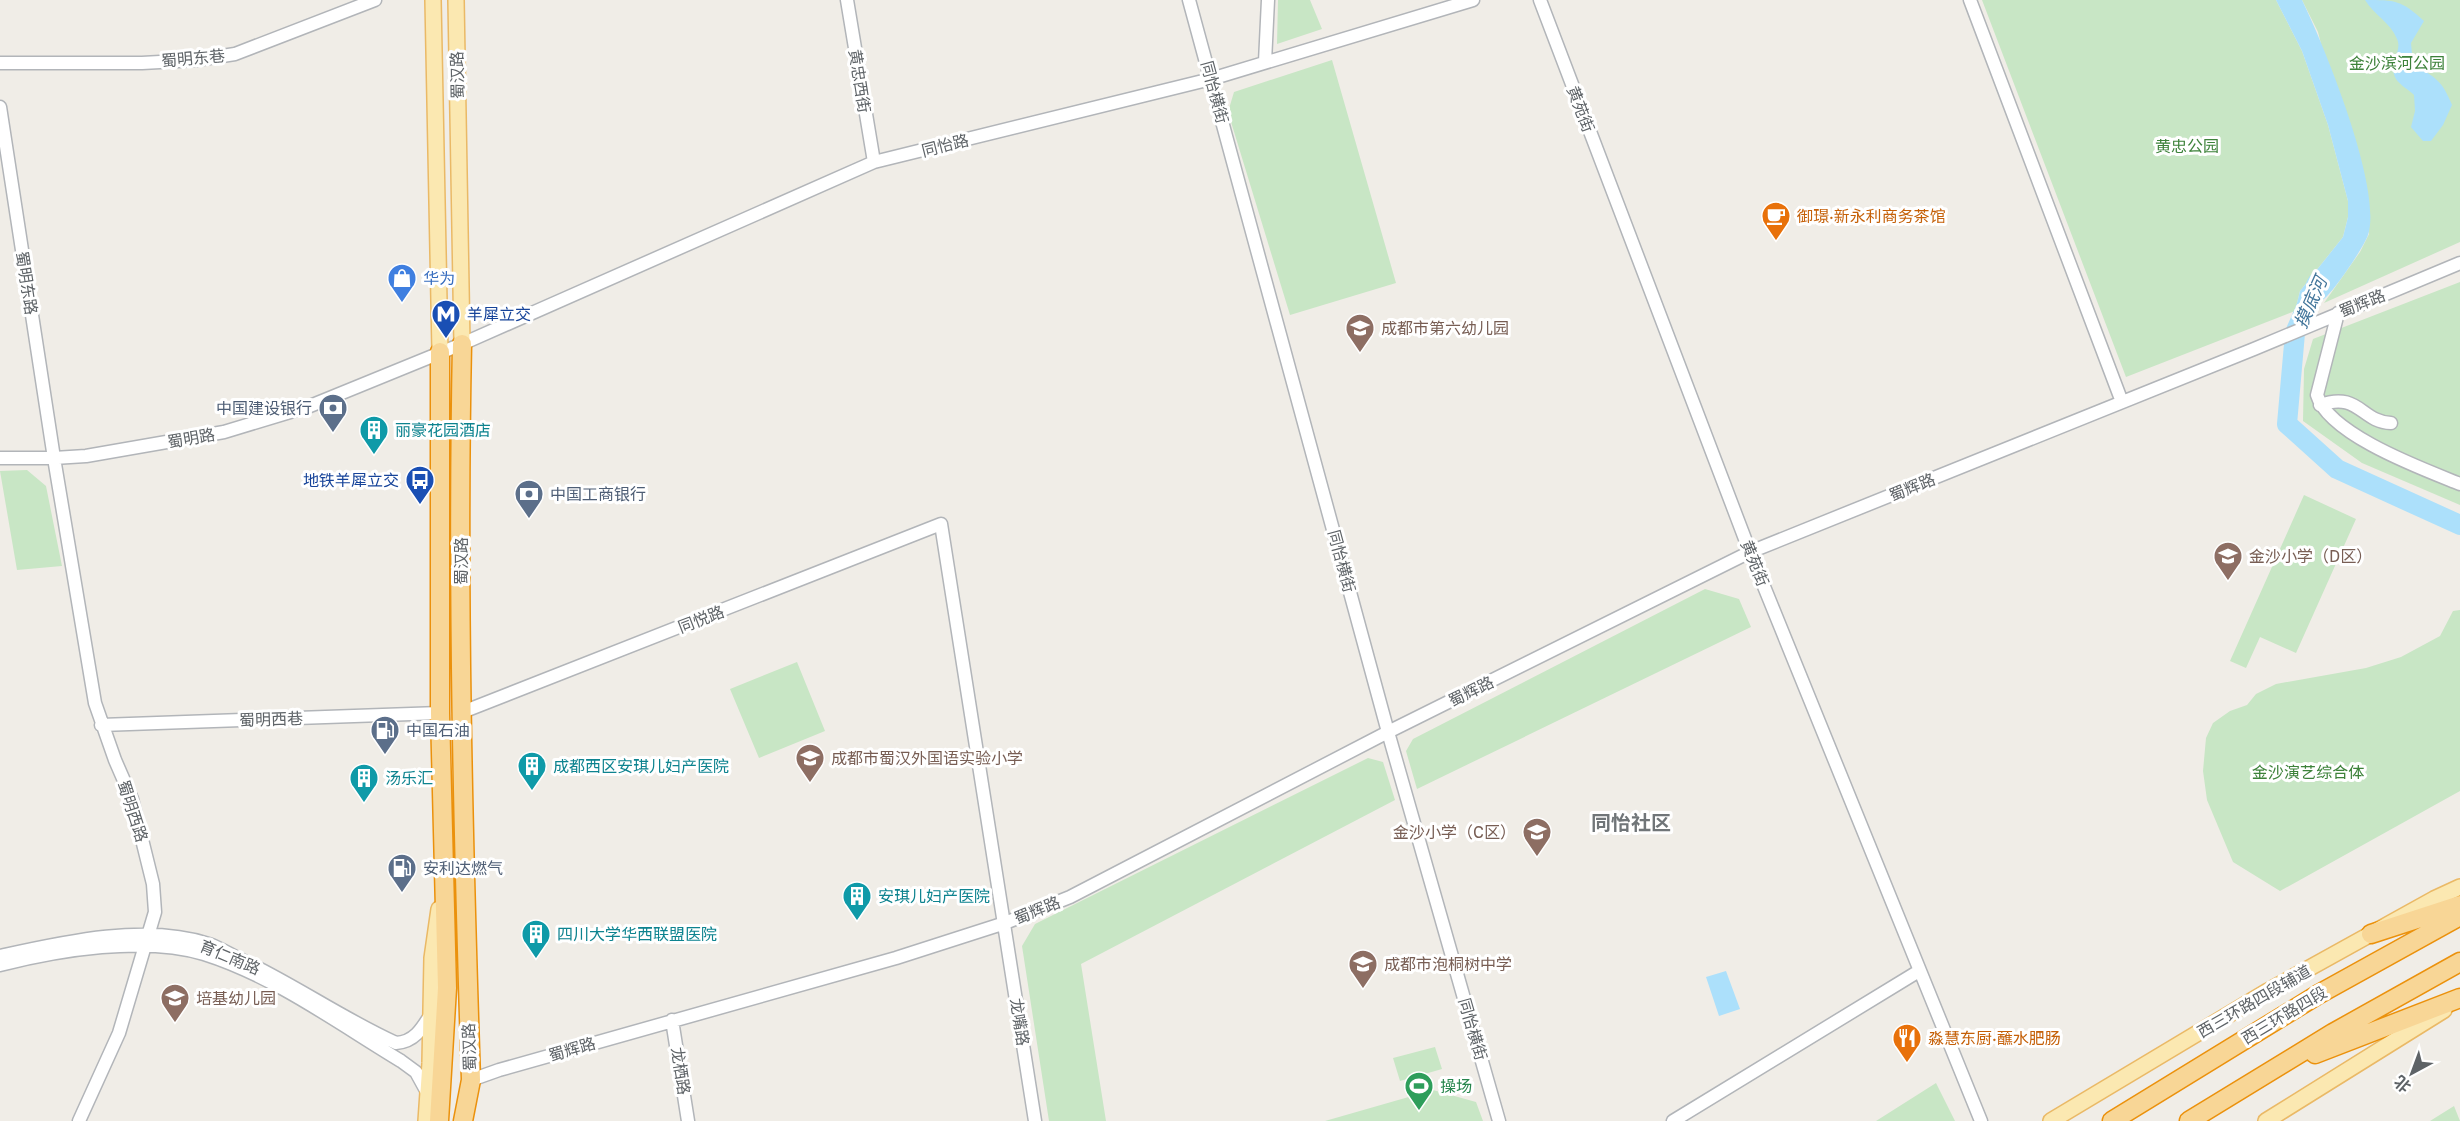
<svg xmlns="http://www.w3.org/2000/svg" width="2460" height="1121" font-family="'Golos Text','Noto Sans SC',sans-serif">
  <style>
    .green { fill: #c8e6c5 }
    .water { fill: #ace0fb }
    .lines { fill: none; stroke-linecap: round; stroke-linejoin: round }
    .river { stroke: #ace0fb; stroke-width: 20 }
    .minor-casing { stroke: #b2b5b9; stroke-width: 15 }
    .major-casing { stroke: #eab966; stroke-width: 18 }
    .highway-casing { stroke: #eb910c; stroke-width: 21 }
    .minor { stroke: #fff; stroke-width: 12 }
    .major { stroke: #fbe8b1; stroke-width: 15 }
    .highway { stroke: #f8d696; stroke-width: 18 }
    .labels { text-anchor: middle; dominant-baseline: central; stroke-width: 6; stroke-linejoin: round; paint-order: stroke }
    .street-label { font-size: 16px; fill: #5e6367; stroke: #fff }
    .park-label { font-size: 16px; fill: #3d823a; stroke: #fff }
    .food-label { font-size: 16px; fill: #c56008; stroke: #fff; text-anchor: start }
    .shop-label { font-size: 16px; fill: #366cbe; stroke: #fff; text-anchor: start }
    .transit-label { font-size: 16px; fill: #164399; stroke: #fff; text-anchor: start }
    .education-label { font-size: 16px; fill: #785e54; stroke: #fff; text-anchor: start }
    .service-label { font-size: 16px; fill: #4e5e75; stroke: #fff; text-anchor: start }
    .culture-label { font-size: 16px; fill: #0d838f; stroke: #fff; text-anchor: start }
    .leisure-label { font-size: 16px; fill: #27864d; stroke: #fff; text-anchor: start }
    .water-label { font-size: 18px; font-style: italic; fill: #43769b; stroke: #fff }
    .quarter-label { font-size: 20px; font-weight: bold; fill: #707578; stroke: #fff }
  </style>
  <rect width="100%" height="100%" fill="#f0ede7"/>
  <path class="green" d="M1278,0h32l12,29 -45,15z
    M1982,0h294l26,51 26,74 20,76v16l-5,20 -43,54 -5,20 -169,66z
    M2302,0h158v242l-136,61 36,-51 9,-18 -51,-202z
    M1332,60l64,223 -106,32 -62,-203 6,-20z
    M2460,282v223l-98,-42 -59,-42 1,-52 9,-30z
    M27,470l19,16 16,80 -45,4 -17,-99z
    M2304,495l52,24 -60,134 -36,-16 -14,31 -16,-7z
    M1705,589l34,10 12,28 -334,162 -11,-38 7,-12z
    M2460,610v181l-180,100 -47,-29 -26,-62 -4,-29 3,-33 7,-15 17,-12 17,-6 9,-11 20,-10 90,-16 35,-11 39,-21 13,-25z
    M797,662l28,69 -66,27 -29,-69z
    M1368,758l15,4 12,38 -314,164 25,157h-57l-27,-175 13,-22z
    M1435,1047l7,22 -42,12 -7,-23z
    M1936,1083l19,38h-79z
    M1433,1090l43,12 7,19h-158z
    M2454,1106l6,15h-30z"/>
  <path class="water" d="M2276,0h26c22,45 81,189 66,235 -4,12 -34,56 -44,64 -8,5 -20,8 -29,12l5,-20 43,-54 5,-20v-16l-20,-76 -26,-74z
    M2365,0c31,0 36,0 59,21l-13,22 2,21c23,14 29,16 39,41l-9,20 -12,16h-8l-12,-14 4,-16 -1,-16c-5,-5 -14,-10 -18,-16 -9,-16 7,-27 1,-40 -7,-17 -23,-24 -32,-39z
    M1726,971l14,38 -21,7 -13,-39z"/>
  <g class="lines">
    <path class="river" d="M2317,283l-22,50 -8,91 50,45 123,56"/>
    <g class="minor-casing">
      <path id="minor" d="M847,0l27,162
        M1189,0l199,732 111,389
        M1540,0l210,552 231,569
        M1970,0l152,402
        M1265,62l3,-62
        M0,63h142l54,-3 39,-6 140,-54
        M0,107l54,351 41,245 20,57 17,39 21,85 2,28 -36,121 -40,88
        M2338,313l-21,82c12,40 106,74 143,89
        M2320,405c39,-14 41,17 71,18
        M0,458h54l32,-2 138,-24 86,-26 152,-62 412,-182 337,-83 262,-79
        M460,713l481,-189 94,597
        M101,725l339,-12
        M0,956c63,-14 146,-33 209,-12 11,4 22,11 33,16 53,25 101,59 154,83 18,-1 26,-14 35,-29
        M0,965c59,-15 144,-29 204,-11 70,22 134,69 197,107l15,11 11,20
        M672,1020l16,101
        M471,1080l28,-10 397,-112 109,-35 65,-26 318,-165 362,-180 504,-203 206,-86
        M1673,1121l246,-150"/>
    </g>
    <g class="major-casing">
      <path id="major" d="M433,0l7,352
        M456,0l6,344
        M426,1121l4,-58 2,-105 7,-49
        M2051,1121l217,-130 166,-92 26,-12
        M2266,1121l178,-111"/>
    </g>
    <g class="highway-casing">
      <path id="highway" d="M462,344c-5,245 1,491 9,736l-8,41
        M2371,934l89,-29
        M2315,1054l145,-56
        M439,1121l8,-133 -7,-275v-361
        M2112,1121l207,-127 141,-78
        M2189,1121l144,-88 127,-71"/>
    </g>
    <use href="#minor" class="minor"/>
    <use href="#major" class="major"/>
    <use href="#highway" class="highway"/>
  </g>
  <defs>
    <g id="cafe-pin" transform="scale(1.5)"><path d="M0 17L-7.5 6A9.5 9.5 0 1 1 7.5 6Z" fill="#e8710a" stroke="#fff"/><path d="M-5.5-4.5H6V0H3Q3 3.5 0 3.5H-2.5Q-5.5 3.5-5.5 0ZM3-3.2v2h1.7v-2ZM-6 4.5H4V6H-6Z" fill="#fff"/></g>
    <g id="shop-pin" transform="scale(1.5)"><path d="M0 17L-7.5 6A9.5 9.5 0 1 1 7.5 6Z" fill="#3f7fe0" stroke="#fff"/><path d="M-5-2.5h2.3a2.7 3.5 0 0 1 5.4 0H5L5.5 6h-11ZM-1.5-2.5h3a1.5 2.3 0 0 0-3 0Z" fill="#fff"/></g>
    <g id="metro-pin" transform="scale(1.5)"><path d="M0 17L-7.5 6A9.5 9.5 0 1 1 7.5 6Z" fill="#1a4fb4" stroke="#fff"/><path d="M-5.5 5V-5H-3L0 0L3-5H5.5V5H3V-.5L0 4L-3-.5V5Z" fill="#fff"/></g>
    <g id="school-pin" transform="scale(1.5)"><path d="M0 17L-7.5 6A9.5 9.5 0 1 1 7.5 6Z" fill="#8d6e63" stroke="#fff"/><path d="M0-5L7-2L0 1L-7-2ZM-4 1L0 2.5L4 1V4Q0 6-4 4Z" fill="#fff"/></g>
    <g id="bank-pin" transform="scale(1.5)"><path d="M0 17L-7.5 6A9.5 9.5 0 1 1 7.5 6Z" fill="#5c6f8a" stroke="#fff"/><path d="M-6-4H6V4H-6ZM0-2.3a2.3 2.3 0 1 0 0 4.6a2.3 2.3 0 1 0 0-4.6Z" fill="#fff"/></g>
    <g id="building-pin" transform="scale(1.5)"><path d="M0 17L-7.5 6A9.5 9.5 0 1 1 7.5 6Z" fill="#0f9aa8" stroke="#fff"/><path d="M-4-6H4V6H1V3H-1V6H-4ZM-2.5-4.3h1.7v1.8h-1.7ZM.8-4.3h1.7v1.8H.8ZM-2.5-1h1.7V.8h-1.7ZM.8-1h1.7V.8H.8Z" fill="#fff"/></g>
    <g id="bus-pin" transform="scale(1.5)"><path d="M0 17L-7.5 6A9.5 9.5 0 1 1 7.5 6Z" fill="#1a4fb4" stroke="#fff"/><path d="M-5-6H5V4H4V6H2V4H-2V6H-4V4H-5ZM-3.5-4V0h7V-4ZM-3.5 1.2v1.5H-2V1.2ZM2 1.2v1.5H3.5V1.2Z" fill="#fff"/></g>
    <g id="fuel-pin" transform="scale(1.5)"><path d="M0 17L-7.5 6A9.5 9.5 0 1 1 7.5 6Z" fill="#5c6f8a" stroke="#fff"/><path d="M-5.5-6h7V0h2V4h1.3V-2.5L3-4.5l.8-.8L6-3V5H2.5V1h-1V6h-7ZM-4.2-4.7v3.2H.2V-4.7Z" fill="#fff"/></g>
    <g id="restaurant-pin" transform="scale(1.5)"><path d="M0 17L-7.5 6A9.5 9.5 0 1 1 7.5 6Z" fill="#e8710a" stroke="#fff"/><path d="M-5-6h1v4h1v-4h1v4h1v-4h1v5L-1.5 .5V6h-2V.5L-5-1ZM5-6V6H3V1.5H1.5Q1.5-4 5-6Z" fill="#fff"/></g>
    <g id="stadium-pin" transform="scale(1.5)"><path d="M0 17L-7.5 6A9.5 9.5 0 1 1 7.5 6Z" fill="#2e9e5b" stroke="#fff"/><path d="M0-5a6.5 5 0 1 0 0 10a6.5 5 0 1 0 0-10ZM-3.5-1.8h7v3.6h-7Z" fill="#fff"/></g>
  </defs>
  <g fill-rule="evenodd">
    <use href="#cafe-pin" x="1776" y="216"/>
    <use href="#shop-pin" x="402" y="278"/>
    <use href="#metro-pin" x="446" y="314"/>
    <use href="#school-pin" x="1360" y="328"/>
    <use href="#bank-pin" x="333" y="408"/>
    <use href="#building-pin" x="374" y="430"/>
    <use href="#bus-pin" x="420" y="480"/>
    <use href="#bank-pin" x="529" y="494"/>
    <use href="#school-pin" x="2228" y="556"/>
    <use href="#fuel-pin" x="385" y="730"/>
    <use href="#school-pin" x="810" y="758"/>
    <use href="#building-pin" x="532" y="766"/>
    <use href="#building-pin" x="364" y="778"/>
    <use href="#school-pin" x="1537" y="832"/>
    <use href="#fuel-pin" x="402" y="868"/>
    <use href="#building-pin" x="857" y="896"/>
    <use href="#building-pin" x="536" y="934"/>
    <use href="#school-pin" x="1363" y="964"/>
    <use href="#school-pin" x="175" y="998"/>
    <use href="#restaurant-pin" x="1907" y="1038"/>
    <use href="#stadium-pin" x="1419" y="1086"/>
  </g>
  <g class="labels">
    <g class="street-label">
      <text transform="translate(193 58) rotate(-5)">蜀明东巷</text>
      <text transform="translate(457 75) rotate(-91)">蜀汉路</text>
      <text transform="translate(860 81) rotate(81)">黄忠西街</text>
      <text transform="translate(1215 92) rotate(75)">同怡横街</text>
      <text transform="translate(1581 109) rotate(69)">黄苑街</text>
      <text transform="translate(945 145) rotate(-14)">同怡路</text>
      <text transform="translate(27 283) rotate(81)">蜀明东路</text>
      <text transform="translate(2362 303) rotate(-22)">蜀辉路</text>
      <text transform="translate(191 438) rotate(-10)">蜀明路</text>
      <text transform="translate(1912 487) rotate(-22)">蜀辉路</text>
      <text transform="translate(461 561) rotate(-90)">蜀汉路</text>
      <text transform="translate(1342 561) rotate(75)">同怡横街</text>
      <text transform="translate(1755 563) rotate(68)">黄苑街</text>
      <text transform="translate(701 619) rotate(-21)">同悦路</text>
      <text transform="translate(1471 691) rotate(-26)">蜀辉路</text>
      <text transform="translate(271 719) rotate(-2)">蜀明西巷</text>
      <text transform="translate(133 811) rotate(72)">蜀明西路</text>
      <text transform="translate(1037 910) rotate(-22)">蜀辉路</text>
      <text transform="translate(230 957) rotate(23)">育仁南路</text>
      <text transform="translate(2254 1001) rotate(-30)">西三环路四段辅道</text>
      <text transform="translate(2284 1015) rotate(-31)">西三环路四段</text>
      <text transform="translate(1020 1022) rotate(81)">龙嘴路</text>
      <text transform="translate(1473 1029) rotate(74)">同怡横街</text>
      <text transform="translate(469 1047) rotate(-92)">蜀汉路</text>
      <text transform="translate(572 1049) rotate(-16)">蜀辉路</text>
      <text transform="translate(681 1071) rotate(81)">龙栖路</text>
    </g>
    <g class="park-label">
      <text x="2397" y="63">金沙滨河公园</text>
      <text x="2187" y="146">黄忠公园</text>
      <text x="2308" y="772">金沙演艺综合体</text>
    </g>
    <g class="food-label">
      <text x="1797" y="216">御璟·新永利商务茶馆</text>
      <text x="1928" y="1038">淼慧东厨·蘸水肥肠</text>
    </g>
    <g class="shop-label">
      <text x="423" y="278">华为</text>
    </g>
    <g class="transit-label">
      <text x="467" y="314">羊犀立交</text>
      <text x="399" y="480" text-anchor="end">地铁羊犀立交</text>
    </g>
    <g class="education-label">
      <text x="1381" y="328">成都市第六幼儿园</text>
      <text x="2249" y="556">金沙小学（D区）</text>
      <text x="831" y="758">成都市蜀汉外国语实验小学</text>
      <text x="1516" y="832" text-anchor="end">金沙小学（C区）</text>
      <text x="1384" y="964">成都市泡桐树中学</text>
      <text x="196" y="998">培基幼儿园</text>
    </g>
    <g class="service-label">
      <text x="312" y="408" text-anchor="end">中国建设银行</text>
      <text x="550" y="494">中国工商银行</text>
      <text x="406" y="730">中国石油</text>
      <text x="423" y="868">安利达燃气</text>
    </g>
    <g class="culture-label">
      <text x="395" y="430">丽豪花园酒店</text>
      <text x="553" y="766">成都西区安琪儿妇产医院</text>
      <text x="385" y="778">汤乐汇</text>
      <text x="878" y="896">安琪儿妇产医院</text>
      <text x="557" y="934">四川大学华西联盟医院</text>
    </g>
    <g class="leisure-label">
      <text x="1440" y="1086">操场</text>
    </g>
    <g class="water-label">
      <text transform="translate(2310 302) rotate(-66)">摸底河</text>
    </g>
    <g class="quarter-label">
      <text x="1631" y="822">同怡社区</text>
    </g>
  </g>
  <g transform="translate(2412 1073) rotate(221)" stroke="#ffffff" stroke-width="4.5" paint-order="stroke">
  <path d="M0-4.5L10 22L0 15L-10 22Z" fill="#5e6367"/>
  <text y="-9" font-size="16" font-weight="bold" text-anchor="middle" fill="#5e6367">北</text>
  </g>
</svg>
